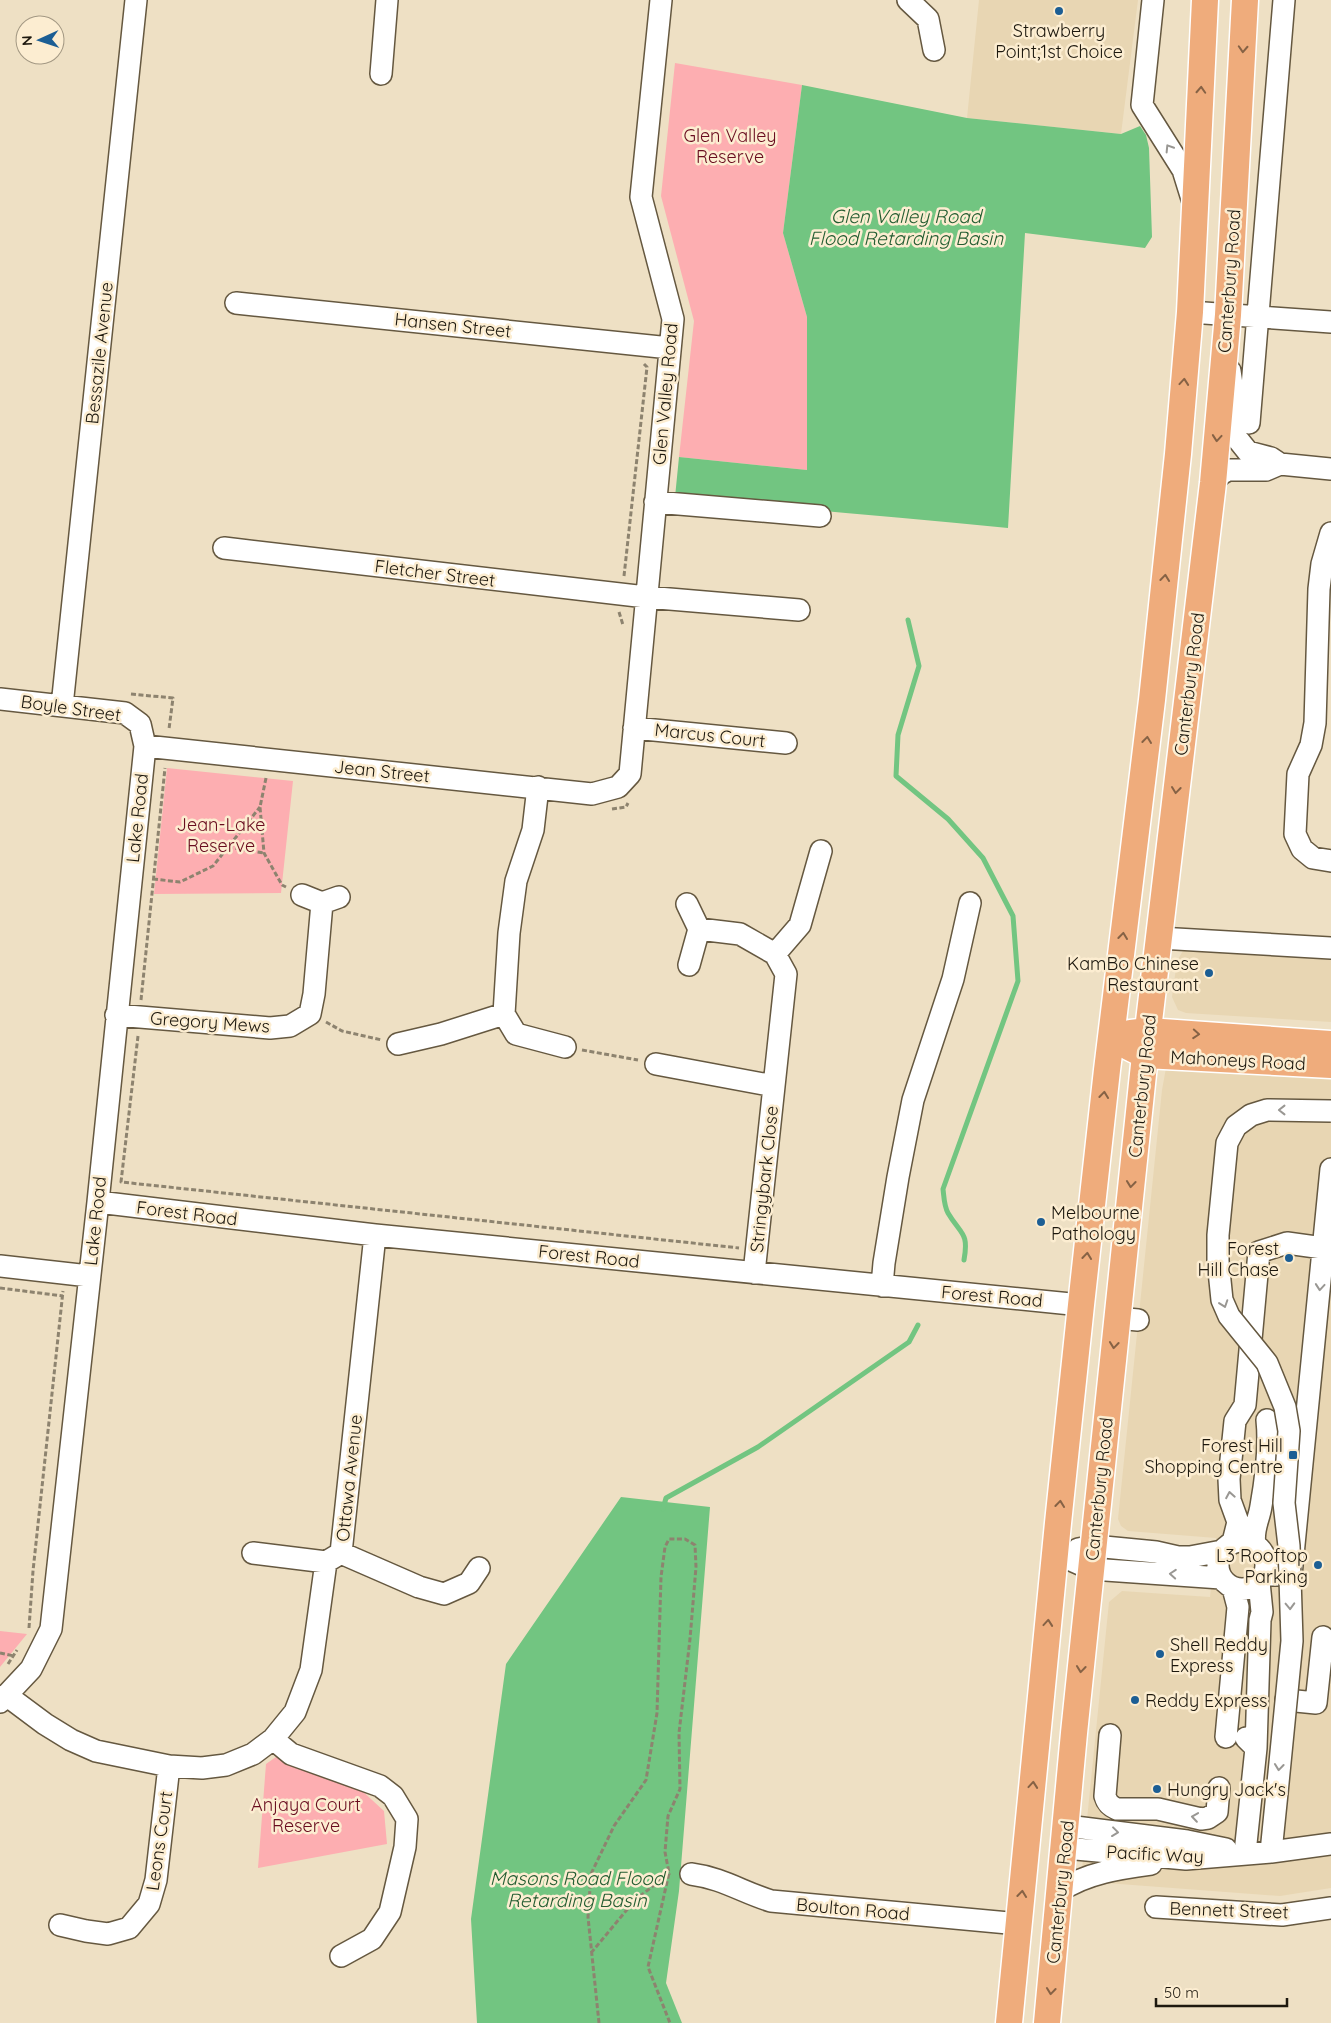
<svg xmlns="http://www.w3.org/2000/svg" width="1331" height="2023" font-family="Quicksand,sans-serif">
  <style>
    .built { fill: #e8d6b3 }
    .green { fill: #fdaeb1 }
    .water { fill: #72c581 }
    .lines { fill: none; stroke-linecap: round; stroke-linejoin: round }
    .stream { stroke: #72c581; stroke-width: 5 }
    .minor-casing { stroke: #655840; stroke-width: 24 }
    .major-casing { stroke: #fff; stroke-width: 29 }
    .path { stroke: #8d836f; stroke-width: 3; stroke-dasharray: 5 2.5; stroke-linecap: butt }
    .minor { stroke: #fff; stroke-width: 21 }
    .major { stroke: #efac7c; stroke-width: 26 }
    .minor-bridge-casing { stroke: #655840; stroke-width: 24; stroke-linecap: butt }
    .minor-bridge { stroke: #fff; stroke-width: 21 }
    .oneway { stroke: #866245 }
    .oneway2 { stroke: #999793 }
    .poi-dot { fill: #1c5e94; stroke: #fcedd1; stroke-width: 2 }
    .labels { text-anchor: middle; dominant-baseline: central; stroke-width: 5; stroke-linejoin: round; paint-order: stroke }
    .poi-label { font-size: 18px; fill: #1d180e; stroke: #fcedd1; text-anchor: end }
    .park-label { font-size: 18px; fill: #690c1f; stroke: #fcedd1 }
    .street-label { font-size: 18px; fill: #1d180e; stroke: #fcedd1 }
    .water-label { font-size: 19px; font-style: italic; fill: #225c30; stroke: #fcedd1 }
  </style>
  <rect width="100%" height="100%" fill="#eee0c4"/>
  <path class="built" d="M979,0h159l-17,134 -154,-16z
    M1184,949l147,7v66l-145,-9 -8,-3 -6,-13 5,-36z
    M1166,1068l165,2v818l-51,8 -187,-14 -11,-13 27,-267 13,-11 88,6 6,-59 -88,-7 -7,-5 -3,-7 44,-429z"/>
  <path class="green" d="M675,63l127,22 -19,148 24,84v153l-128,-13 15,-136 -33,-125z
    M167,768l126,13 -12,112 -127,1z
    M0,1631l27,3 -27,33z
    M283,1752l76,36 25,23 3,33 -129,24 8,-104z"/>
  <path class="water" d="M802,85l165,33 154,16 19,-8 6,9 3,13 3,89 -7,11 -120,-15 -17,295c-111,-11 -222,-20 -333,-31l4,-40 128,13v-153l-24,-84z
    M621,1497l89,10 -31,384 -13,92 16,40h-205l-6,-104 35,-255z"/>
  <g class="lines">
    <path class="stream" d="M908,620l11,46 -21,69 -2,41 52,43 35,39 30,58 5,65 -75,208c1,8 1,17 5,24 13,22 21,19 16,47
      M663,1509l3,-11 92,-51 151,-105 9,-17"/>
    <g class="minor-casing">
      <path id="minor" d="M908,0l20,19 6,31
        M1153,0l-11,105 41,65 9,29
        M381,74l6,-74
        M236,303l434,45
        M1190,312l141,10
        M1230,371l3,20 3,46 12,15 23,6 9,6
        M1249,423l35,-423
        M1213,483l8,-9 7,-4h38l14,-6 51,5
        M655,502l165,14
        M1331,533l-9,31 -3,25 -4,134 -4,22 -13,29 -3,60 7,15 11,9 18,3
        M224,548l422,49 153,13
        M0,699l125,14 15,11 5,22 -47,456 -47,427 -20,40 -31,33
        M62,706l74,-706
        M634,728l152,15
        M145,746l447,48 26,-7 12,-13 43,-455 -32,-122 20,-197
        M302,895l20,8 17,-6
        M687,904l12,25 -10,36
        M699,929l41,5 35,20 11,20 -32,299
        M1159,938l172,10
        M775,954l25,-29 21,-74
        M504,1014l5,-81 7,-52 17,-51 5,-43
        M116,1015l154,13 20,-2 20,-12 4,-20 8,-91
        M398,1044l43,-10 63,-20 12,20 49,13
        M656,1064l118,22
        M98,1202l277,33 706,70
        M0,1266l89,10
        M882,1286l2,-23 14,-86 15,-77 40,-121 17,-76
        M1117,1318l21,2
        M1218 1565a24 24 0 1 1 48 0a24 24 0 1 1-48 0Z
        M1233,1542l5,-20 -8,-22 -1,-21 6,-58 10,-16 14,-153 28,-9 36,5
        M1255,1544c-3,-14 4,-24 6,-38 5,-28 9,-58 6,-86
        M1078,1549l16,-3 62,6 22,5h12l32,-6
        M253,1553l73,9
        M341,1553l78,34 25,7 25,-11 10,-15
        M1055,1553l36,16 130,9
        M1264,1575h27l40,-406
        M6,1695l39,29 26,16 25,11 73,15 33,2 24,-3 27,-11 20,-15 22,-27 16,-42 15,-108 15,-9 34,-318
        M1286,1700l30,3 7,-66
        M1110,1735l-5,61c2,7 5,10 12,13h41l43,10 7,-1 9,-6 2,-24
        M1226,1737l11,-119 1,-11 -5,-19
        M273,1739l18,15 89,32 13,10 14,23 -2,28 -15,65 -18,27 -31,17
        M1256,1748l4,-128 2,-8 -3,-30
        M1067,1826l120,15 39,8
        M1065,1848l121,11 85,-7 60,-8
        M1271,1852l6,-59
        M1245,1853l11,-105 -10,-10
        M691,1874c31,4 51,18 80,27l248,23
        M1060,1891c26,-18 61,-23 91,-27
        M1156,1907l126,8 49,-7
        M60,1925l26,6 22,3 21,-6 20,-24 7,-24 13,-114"/>
    </g>
    <g class="major-casing">
      <path id="major" d="M1131,1033l17,-2 183,13
        M1129,1047l16,8 186,10
        M1009,2023l49,-500 23,-218 26,-235 45,-370 26,-246 12,-142 15,-312
        M1047,2023l27,-290 71,-678 68,-572 15,-168 17,-315"/>
    </g>
    <path class="path" d="M624,576l23,-209 -3,-3
      M619,612l4,13
      M131,694l42,4 -4,31
      M266,778l-6,29 4,46 18,32 4,2
      M612,809l14,-2 2,-4
      M228,847l36,6
      M153,879l27,3 33,-16 47,-59
      M141,1000l24,-232
      M326,1022l16,9 40,9
      M138,1036l-17,146 618,66
      M582,1050l56,10
      M0,1288l63,8
      M29,1628l4,-57 30,-280
      M0,1653l14,3
      M8,1664l9,-14
      M591,1953l44,-53 35,-27
      M599,2023l-11,-106 3,-43 23,-48 32,-46 11,-67 4,-136 4,-30 4,-8h16l10,6 1,22 -6,72 -11,94 1,56 -12,27 -3,36 4,21 -21,94 22,56"/>
    <use href="#minor" class="minor"/>
    <use href="#major" class="major"/>
    <g class="minor-bridge-casing">
      <path id="minor-bridge" d="M1277,1793l15,-152 -3,-95 -5,-43 5,-72 -4,-24 -18,-44 -38,-47 -7,-16 -4,-39v-26l9,-92 9,-17 15,-11 16,-5 64,1"/>
    </g>
    <use href="#minor-bridge" class="minor-bridge"/>
  </g>
  <defs><path id="oneway-chevron" d="M-2-3.5L2.5 0L-2 3.5" fill="none" stroke-width="1.6" stroke-linecap="round" stroke-linejoin="round" transform="scale(1.25)"/></defs>
  <g class="oneway">
    <use href="#oneway-chevron" transform="translate(1243 49) rotate(93)"/>
    <use href="#oneway-chevron" transform="translate(1201 90) rotate(-87)"/>
    <use href="#oneway-chevron" transform="translate(1184 382) rotate(-85)"/>
    <use href="#oneway-chevron" transform="translate(1217 438) rotate(95)"/>
    <use href="#oneway-chevron" transform="translate(1165 578) rotate(-84)"/>
    <use href="#oneway-chevron" transform="translate(1147 740) rotate(-83)"/>
    <use href="#oneway-chevron" transform="translate(1176 790) rotate(97)"/>
    <use href="#oneway-chevron" transform="translate(1123 936) rotate(-83)"/>
    <use href="#oneway-chevron" transform="translate(1196 1034) rotate(4)"/>
    <use href="#oneway-chevron" transform="translate(1104 1095) rotate(-84)"/>
    <use href="#oneway-chevron" transform="translate(1131 1184) rotate(96)"/>
    <use href="#oneway-chevron" transform="translate(1087 1256) rotate(-84)"/>
    <use href="#oneway-chevron" transform="translate(1114 1345) rotate(96)"/>
    <use href="#oneway-chevron" transform="translate(1060 1504) rotate(-84)"/>
    <use href="#oneway-chevron" transform="translate(1048 1623) rotate(-85)"/>
    <use href="#oneway-chevron" transform="translate(1081 1669) rotate(96)"/>
    <use href="#oneway-chevron" transform="translate(1033 1785) rotate(-85)"/>
    <use href="#oneway-chevron" transform="translate(1022 1894) rotate(-84)"/>
    <use href="#oneway-chevron" transform="translate(1051 1991) rotate(96)"/>
  </g>
  <g class="oneway2">
    <use href="#oneway-chevron" transform="translate(1169 148) rotate(-122)"/>
    <use href="#oneway-chevron" transform="translate(1282 1110) rotate(180)"/>
    <use href="#oneway-chevron" transform="translate(1320 1287) rotate(95)"/>
    <use href="#oneway-chevron" transform="translate(1224 1304) rotate(71)"/>
    <use href="#oneway-chevron" transform="translate(1230 1495) rotate(-100)"/>
    <use href="#oneway-chevron" transform="translate(1173 1574) rotate(-176)"/>
    <use href="#oneway-chevron" transform="translate(1290 1606) rotate(88)"/>
    <use href="#oneway-chevron" transform="translate(1279 1767) rotate(96)"/>
    <use href="#oneway-chevron" transform="translate(1195 1817) rotate(-172)"/>
    <use href="#oneway-chevron" transform="translate(1115 1832) rotate(7)"/>
  </g>
  <g class="poi-dot">
    <circle cx="1059" cy="11" r="5"/>
    <circle cx="1209" cy="973" r="5"/>
    <circle cx="1041" cy="1222" r="5"/>
    <circle cx="1289" cy="1258" r="5"/>
    <rect x="1288" y="1450" width="10" height="10" rx="2.5"/>
    <circle cx="1318" cy="1565" r="5"/>
    <circle cx="1160" cy="1654" r="5"/>
    <circle cx="1135" cy="1700" r="5"/>
    <circle cx="1157" cy="1789" r="5"/>
  </g>
  <g class="labels">
    <g class="poi-label">
      <text x="1059" y="30" text-anchor="middle">Strawberry<tspan x="1059" dy="21">Point;1st Choice</tspan></text>
      <text x="1199" y="963">KamBo Chinese<tspan x="1199" dy="21">Restaurant</tspan></text>
      <text x="1051" y="1212" text-anchor="start">Melbourne<tspan x="1051" dy="21">Pathology</tspan></text>
      <text x="1279" y="1248">Forest<tspan x="1279" dy="21">Hill Chase</tspan></text>
      <text x="1283" y="1445">Forest Hill<tspan x="1283" dy="21">Shopping Centre</tspan></text>
      <text x="1308" y="1555">L3 Rooftop<tspan x="1308" dy="21">Parking</tspan></text>
      <text x="1170" y="1644" text-anchor="start">Shell Reddy<tspan x="1170" dy="21">Express</tspan></text>
      <text x="1145" y="1700" text-anchor="start">Reddy Express</text>
      <text x="1167" y="1789" text-anchor="start">Hungry Jack's</text>
    </g>
    <g class="park-label">
      <text x="730" y="135">Glen Valley<tspan x="730" dy="21">Reserve</tspan></text>
      <text x="221" y="824">Jean-Lake<tspan x="221" dy="21">Reserve</tspan></text>
      <text x="306" y="1804">Anjaya Court<tspan x="306" dy="21">Reserve</tspan></text>
    </g>
    <g class="street-label">
      <text transform="translate(1229 281) rotate(-86)">Canterbury Road</text>
      <text transform="translate(453 325) rotate(6)">Hansen Street</text>
      <text transform="translate(99 353) rotate(-84)">Bessazile Avenue</text>
      <text transform="translate(665 394) rotate(-85)">Glen Valley Road</text>
      <text transform="translate(435 573) rotate(7)">Fletcher Street</text>
      <text transform="translate(1189 684) rotate(-83)">Canterbury Road</text>
      <text transform="translate(71 708) rotate(8)">Boyle Street</text>
      <text transform="translate(710 735) rotate(6)">Marcus Court</text>
      <text transform="translate(382 771) rotate(6)">Jean Street</text>
      <text transform="translate(137 818) rotate(-84)">Lake Road</text>
      <text transform="translate(210 1022) rotate(4)">Gregory Mews</text>
      <text transform="translate(1238 1060) rotate(3)">Mahoneys Road</text>
      <text transform="translate(1142 1086) rotate(-84)">Canterbury Road</text>
      <text transform="translate(764 1179) rotate(-84)">Stringybark Close</text>
      <text transform="translate(187 1213) rotate(7)">Forest Road</text>
      <text transform="translate(95 1221) rotate(-84)">Lake Road</text>
      <text transform="translate(589 1256) rotate(6)">Forest Road</text>
      <text transform="translate(992 1296) rotate(5)">Forest Road</text>
      <text transform="translate(349 1478) rotate(-84)">Ottawa Avenue</text>
      <text transform="translate(1099 1489) rotate(-84)">Canterbury Road</text>
      <text transform="translate(159 1841) rotate(-82)">Leons Court</text>
      <text transform="translate(1155 1854) rotate(3)">Pacific Way</text>
      <text transform="translate(1060 1892) rotate(-84)">Canterbury Road</text>
      <text transform="translate(853 1909) rotate(5)">Boulton Road</text>
      <text transform="translate(1229 1910) rotate(2)">Bennett Street</text>
    </g>
    <g class="water-label">
      <text x="906" y="216">Glen Valley Road<tspan x="906" dy="22">Flood Retarding Basin</tspan></text>
      <text x="577" y="1878">Masons Road Flood<tspan x="577" dy="22">Retarding Basin</tspan></text>
    </g>
  </g>
  <g transform="translate(40 40) rotate(267)"><circle r="24" fill="#fcedd1" stroke="#a39883"/>
  <path d="M0-4L9 19L0 12L-9 19Z" fill="#1c5e94"/>
  <text y="-8" font-size="14" font-weight="bold" text-anchor="middle" fill="#1d180e">N</text>
  </g>
  <path d="M1156 1998v8h131v-8" fill="none" stroke="#1d180e" stroke-width="2.5"/>
  <text x="1164" y="1998" font-size="15" fill="#1d180e" stroke="#fcedd1" stroke-width="4" paint-order="stroke">50 m</text>
</svg>
